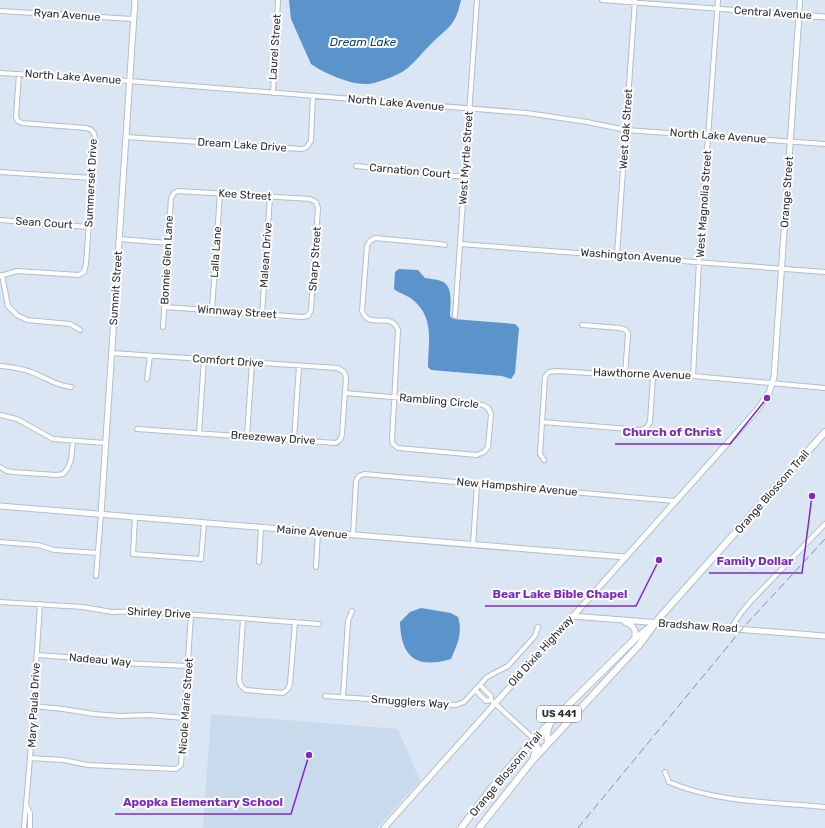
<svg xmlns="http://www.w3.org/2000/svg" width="825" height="828" font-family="Rubik,sans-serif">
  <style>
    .built { fill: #c9daec }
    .water { fill: #5b93cb }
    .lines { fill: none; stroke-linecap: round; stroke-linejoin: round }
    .minor-casing { stroke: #b3becb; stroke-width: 6 }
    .tertiary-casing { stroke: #b3becb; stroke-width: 7 }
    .primary-casing { stroke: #b3becb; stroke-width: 8 }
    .minor { stroke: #fff; stroke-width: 4 }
    .tertiary { stroke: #fff; stroke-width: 5 }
    .primary { stroke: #fff; stroke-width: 6 }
    .rail { stroke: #858d96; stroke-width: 1; stroke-dasharray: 8 4; stroke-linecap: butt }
    .labels { text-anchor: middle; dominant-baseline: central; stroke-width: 4; stroke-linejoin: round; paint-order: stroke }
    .shield { fill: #fff; stroke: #6a6d71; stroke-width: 1 }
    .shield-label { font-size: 10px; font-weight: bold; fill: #2a2f34 }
    .street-label { font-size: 11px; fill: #2a2f34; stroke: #fff }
    .water-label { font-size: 12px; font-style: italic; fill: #06487c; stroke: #fff }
    .leader { fill: none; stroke: #7b2cbf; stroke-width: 1.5 }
    .callout-dot { fill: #7b2cbf; stroke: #fff; stroke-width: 1.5 }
    .callout-label { font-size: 12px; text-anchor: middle; font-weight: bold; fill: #7b2cbf; stroke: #fff; stroke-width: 4; stroke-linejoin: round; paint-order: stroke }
  </style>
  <rect width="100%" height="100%" fill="#dae6f3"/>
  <path class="built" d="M211,714l187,15 22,52 -43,47h-174z"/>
  <path class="water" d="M289,0h172c-6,27 -12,26 -30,44 -9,8 -16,19 -26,26 -6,5 -32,15 -40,14 -16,0 -41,-11 -54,-20l-20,-45z
    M399,269l19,1 7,8c5,1 11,1 16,3 13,4 9,25 9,35l3,3 62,5 4,4 -4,45 -4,6 -9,-3 -71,-6 -3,-3c0,-25 7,-49 -15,-67 -5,-5 -13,-6 -19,-11l1,-17z
    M421,608l30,5 7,4c5,16 -1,28 -7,42 -34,10 -50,-1 -51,-37l10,-10z"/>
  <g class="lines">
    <g class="minor-casing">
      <path id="minor" d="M602,0l197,15 1,-15
        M0,11l133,8
        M0,73l129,8 398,32 60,9 39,8 199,14
        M273,93l5,-93
        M126,137l176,12 5,-2 4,-6 2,-45
        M356,166l109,11
        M0,172l92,6
        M0,220l88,7
        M119,239l49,4
        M460,244l365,28
        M617,255l18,-255
        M2,275l6,31 9,9 10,5 43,4 10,6
        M0,276l17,-5 62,4 5,-3 2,-8 9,-125c0,-6 -3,-10 -9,-11l-64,-5 -4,-2 -2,-4 3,-43
        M212,310l8,-117
        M262,314l8,-117
        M455,316l22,-316
        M582,325l38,3 6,2 2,4 -3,41
        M163,327l8,-129 3,-5 4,-2 132,8 6,3 2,6 -7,102 -3,6 -6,1 -137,-10
        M111,353l227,15 6,4 2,5 -4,58 -2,5 -4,3 -199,-14
        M0,366c10,1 21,2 31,6 14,5 25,14 40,15
        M693,376l6,-115 19,-261
        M147,379l3,-23
        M345,393l138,12 5,3 3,6 -3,33 -4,5 -7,3 -79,-7 -5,-4 -1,-4 6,-110c-8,-20 -28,1 -36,-19l5,-65 3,-5 5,-3 64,6 6,1
        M0,415l17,4 36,20 52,4
        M542,422l99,8 6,-3 3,-5 3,-45
        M199,433l5,-74
        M247,436l5,-73
        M294,440l5,-74
        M544,460l-4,-6 5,-77 4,-5 8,-1 96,6 40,-1 132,12
        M0,467l7,4 6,1 43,3 7,-1 5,-6 3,-8 2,-19
        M135,517l-2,37 68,5 3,-36
        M353,535l3,-54 3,-5 5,-2 311,27
        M0,542l38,3 16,5 44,3
        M473,545l4,-61
        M259,562l2,-34
        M316,567l2,-35
        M96,576l5,-62
        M0,602l83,5 29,5 31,-1 176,13
        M243,619l-4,61 2,6 5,4 37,3 5,-4 2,-5 5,-62
        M731,628l10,-15 10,-12 74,-77
        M37,655l41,3 21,4 89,4
        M480,685l11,11v4
        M475,690l11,11 5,-1
        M325,696l131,9 8,-3 23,-25 21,-11 27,-30 3,-9
        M343,697l5,-76 4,-10
        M491,700l43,39
        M33,706l30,3 31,5 26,2 28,-1 37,3
        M30,758l33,2 25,5 88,4 5,-4 10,-150
        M665,772l4,10c48,21 105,20 156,25
        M26,805l4,8v15
        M24,828l6,-70 10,-154"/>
    </g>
    <g class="tertiary-casing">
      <path id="tertiary" d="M0,506l625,51
        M101,514l34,-514
        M572,616l253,20
        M625,622l6,3 4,5v9
        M384,828l373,-418 12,-17 5,-16 25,-362 26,2"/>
    </g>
    <g class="primary-casing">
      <path id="primary" d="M534,739l3,8 -3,9
        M548,743l-1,-11 2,-6
        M461,828l33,-43 40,-46 101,-100 15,-12
        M479,828l53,-67 108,-117 20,-27 165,-185"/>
    </g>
    <use href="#minor" class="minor"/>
    <use href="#tertiary" class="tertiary"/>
    <use href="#primary" class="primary"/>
    <path class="rail" d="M578,828l164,-199 83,-90"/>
  </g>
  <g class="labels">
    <rect class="shield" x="537" y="706" width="44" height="16" rx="3"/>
    <g class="shield-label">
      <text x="559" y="714">US 441</text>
    </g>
    <g class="street-label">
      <text transform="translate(773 13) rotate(4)">Central Avenue</text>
      <text transform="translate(67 15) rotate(4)">Ryan Avenue</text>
      <text transform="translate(275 47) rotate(-86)">Laurel Street</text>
      <text transform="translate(73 77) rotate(4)">North Lake Avenue</text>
      <text transform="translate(396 103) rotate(5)">North Lake Avenue</text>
      <text transform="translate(626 129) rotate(-86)">West Oak Street</text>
      <text transform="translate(718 136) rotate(4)">North Lake Avenue</text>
      <text transform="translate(242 145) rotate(4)">Dream Lake Drive</text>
      <text transform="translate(466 158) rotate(-86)">West Myrtle Street</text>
      <text transform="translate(410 171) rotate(5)">Carnation Court</text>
      <text transform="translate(91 183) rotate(-87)">Summerset Drive</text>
      <text transform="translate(787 192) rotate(-86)">Orange Street</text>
      <text transform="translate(245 195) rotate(4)">Kee Street</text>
      <text transform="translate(704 204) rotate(-86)">West Magnolia Street</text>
      <text transform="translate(44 223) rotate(4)">Sean Court</text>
      <text transform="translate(216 252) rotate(-86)">Lalla Lane</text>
      <text transform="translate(266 255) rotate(-86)">Malean Drive</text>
      <text transform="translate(631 256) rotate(4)">Washington Avenue</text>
      <text transform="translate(315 259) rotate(-86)">Sharp Street</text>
      <text transform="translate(167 260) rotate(-87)">Bonnie Glen Lane</text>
      <text transform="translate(116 288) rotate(-86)">Summit Street</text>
      <text transform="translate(237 312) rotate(4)">Winnway Street</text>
      <text transform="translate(228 361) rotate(4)">Comfort Drive</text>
      <text transform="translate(642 374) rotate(2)">Hawthorne Avenue</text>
      <text transform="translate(439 401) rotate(5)">Rambling Circle</text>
      <text transform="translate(273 438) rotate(4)">Breezeway Drive</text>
      <text transform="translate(517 487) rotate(5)">New Hampshire Avenue</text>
      <text transform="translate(772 492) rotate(-49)">Orange Blossom Trail</text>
      <text transform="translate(312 532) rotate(5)">Maine Avenue</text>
      <text transform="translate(159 613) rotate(3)">Shirley Drive</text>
      <text transform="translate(698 626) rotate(4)">Bradshaw Road</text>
      <text transform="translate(541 651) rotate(-48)">Old Dixie Highway</text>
      <text transform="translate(100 660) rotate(5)">Nadeau Way</text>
      <text transform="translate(410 702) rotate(4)">Smugglers Way</text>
      <text transform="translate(34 705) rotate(-87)">Mary Paula Drive</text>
      <text transform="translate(186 706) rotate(-86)">Nicole Marie Street</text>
      <text transform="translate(506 774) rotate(-50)">Orange Blossom Trail</text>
    </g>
    <g class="water-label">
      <text x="363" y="42">Dream Lake</text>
    </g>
  </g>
  <path class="leader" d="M767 398L730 444H615M812 496L802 573H709M659 560L636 606H485M309 755L291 814H115"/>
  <g class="callout-dot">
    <circle cx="767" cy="398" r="4"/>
    <circle cx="812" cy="496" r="4"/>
    <circle cx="659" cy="560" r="4"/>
    <circle cx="309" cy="755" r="4"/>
  </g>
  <g class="callout-label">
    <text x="672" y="436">Church of Christ</text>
    <text x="755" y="565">Family Dollar</text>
    <text x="560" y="598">Bear Lake Bible Chapel</text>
    <text x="203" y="806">Apopka Elementary School</text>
  </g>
</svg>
